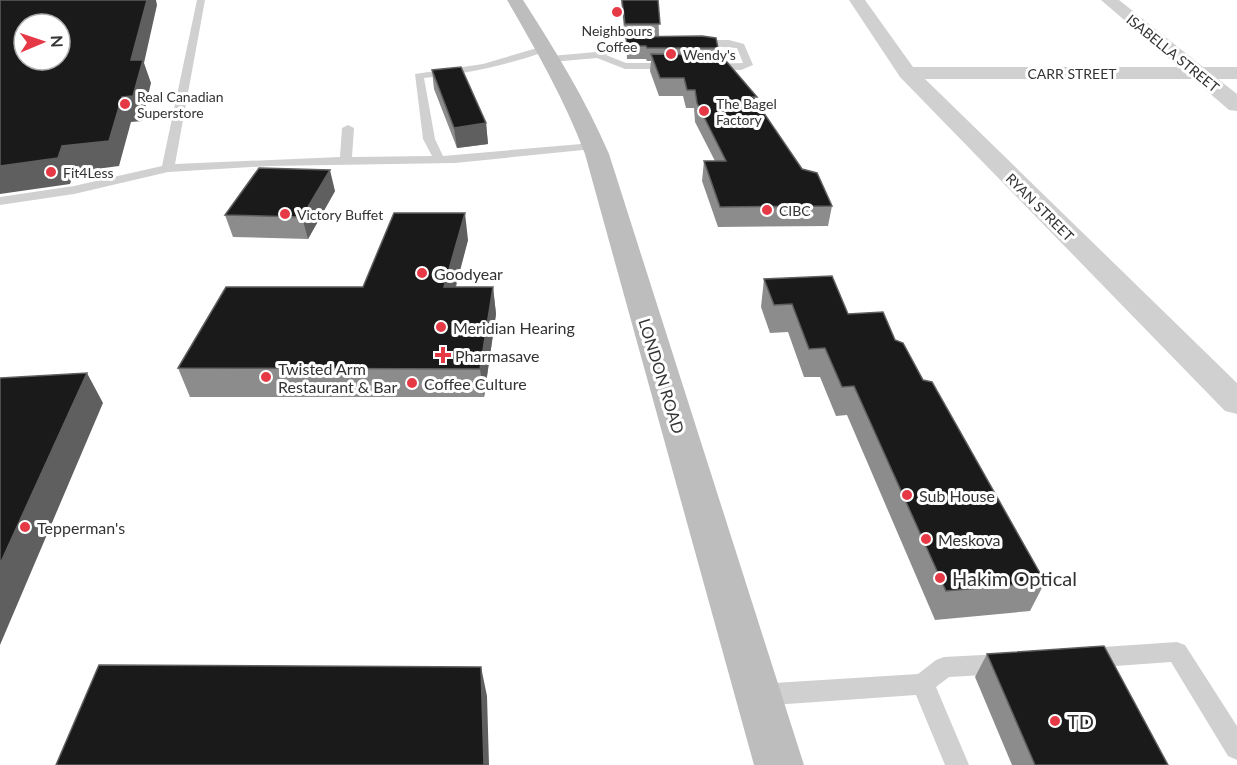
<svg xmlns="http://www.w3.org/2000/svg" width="1237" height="765" font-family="Lato,sans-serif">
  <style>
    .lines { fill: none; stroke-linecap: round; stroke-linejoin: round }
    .service { fill: #d0d0d0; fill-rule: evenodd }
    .minor { fill: #d0d0d0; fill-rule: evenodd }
    .secondary { fill: #bdbdbd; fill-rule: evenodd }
    .wall { fill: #8c8c8c }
    .shaded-wall { fill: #5f5f5f }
    .building { fill: #1a1a1a; stroke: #5f5f5f; stroke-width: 1.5; fill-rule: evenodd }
    .poi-dot { fill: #e63946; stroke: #fff; stroke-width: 2 }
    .labels { text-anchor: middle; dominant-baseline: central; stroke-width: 6; stroke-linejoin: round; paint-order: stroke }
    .far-poi-label { font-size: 14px; fill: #333; stroke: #fff; text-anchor: start }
    .far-street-label { font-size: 14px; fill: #333; stroke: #fff }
    .poi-label { font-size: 16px; fill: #333; stroke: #fff; text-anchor: start }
    .street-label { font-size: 16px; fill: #333; stroke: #fff }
    .near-poi-label { font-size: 20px; fill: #333; stroke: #fff; text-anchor: start }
  </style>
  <rect width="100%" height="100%" fill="#fff"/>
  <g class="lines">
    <path class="service" d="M197,0h8l-30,164 165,-7 2,-29 6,-3 6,3 -2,29 80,-1 -9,-17 -8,-65 68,-10 61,-18 5,3 -2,2c-40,14 -80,23 -123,27l11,61 8,17 150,-13 6,3 -6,3 -138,14 -186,3 -101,6 -94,22 -74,11v-8l74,-11 88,-20z
      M696,40h33l15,4 9,21 -12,5 -34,-1 -2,-2 5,-3 33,-1 -6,-15 -44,-3v-4z
      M622,41h27l5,3 -5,3h-25l-18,8 20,8h47l5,3 -5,3h-48l-28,-11 -46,4 -5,-3 5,-3 45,-4z
      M1177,642l8,3 52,81v34l-9,-4 -57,-94 -83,6 -8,-3 -3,-7 3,-7 8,-3z
      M1002,654l8,3 3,7 -3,7 -8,3 -53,3 -13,10 33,78h-24l-29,-70 -157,11 -8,-4 -4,-7 4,-7 8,-4 159,-10 18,-14 8,-3z"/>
    <path class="minor" d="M849,0h16l48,67h266l-78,-67h18l84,67h34v12h-19l19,15v17l-8,-1 -36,-31h-268l312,304v31l-12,-3 -325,-334z"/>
    <path class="secondary" d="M507,0h16c32,50 63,100 86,154l195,611h-50l-169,-611c-20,-54 -49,-104 -78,-154z"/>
  </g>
  <path class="wall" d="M621,0h37l1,36 59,12v7l39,48 45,66 30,37 -4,20 -110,1 -16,-46 2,-20h11l-20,-39 -1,-14h-8l-3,-12h-24l-9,-25 1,-10h-4l-1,-2h-19l-1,-20h-1z
    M432,70l54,53 2,21 -31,4 -23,-59z
    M335,191l-27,48 -75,-2 -8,-22z
    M468,240l-12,47h37l3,27 -12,83h-294l-12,-29z
    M764,279l84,35 47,26 28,40 122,202 -15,29 -95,9 -88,-205 -11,1 -16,-39h-16l-16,-45 -18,1 -9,-26z
    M987,654l181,111h-156l-37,-88z"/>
  <path class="shaded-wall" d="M147,0h9l1,5 -13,58 7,20 -9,38 -11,1 -12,44 -45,6 -4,12 -70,10v-28l62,-20 69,-86z
    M486,123l2,21 -31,4 -3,-20z
    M330,170l5,21 -27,48 -6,-22z
    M465,213l3,27 -20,74 -4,-27z
    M493,287l3,27 -12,83 -4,-28z
    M87,373l16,30 -103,242v-81z
    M481,667l6,29 2,69h-5z"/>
  <path class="building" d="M0,0h147l-16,60h12l-10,36 -11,1 -13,44 -47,5 -4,12 -58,8zM24,24h36v36h-36z
    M622,0h36l2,24h-35z
    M702,36l14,2 2,10h-71l-1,-2h-19l-1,-9z
    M651,54l70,1 36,42h-4l49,72 15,4 15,33 -112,1 -16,-46h22l-29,-58 -2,-13h-8l-3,-12h-24z
    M461,67l25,56 -32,5 -22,-58z
    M259,168l71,2 -28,47 -77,-2z
    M394,213h71l-21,74h49l-13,82 -302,-1 48,-81h137z
    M832,276l16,38 35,-2 12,28 8,3 20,37 9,2 113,200 -99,9 -92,-205 -12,1 -17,-39 -16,1 -17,-45 -18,1 -10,-26z
    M87,373l-87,191v-186z
    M1104,646l64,119h-133l-48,-111z
    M99,665l382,2 3,98h-428z"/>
  <g class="poi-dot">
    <circle cx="617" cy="12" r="6"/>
    <circle cx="671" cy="54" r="6"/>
    <circle cx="125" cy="104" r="6"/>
    <circle cx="704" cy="111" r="6"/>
    <circle cx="51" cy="172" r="6"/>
    <circle cx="767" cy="210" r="6"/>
    <circle cx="285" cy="214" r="6"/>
    <circle cx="422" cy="273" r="6"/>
    <circle cx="441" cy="327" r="6"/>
    <path d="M440 346h6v6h6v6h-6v6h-6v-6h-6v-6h6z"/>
    <circle cx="266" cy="377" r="6"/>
    <circle cx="412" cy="383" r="6"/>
    <circle cx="907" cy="495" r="6"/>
    <circle cx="25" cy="527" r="6"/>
    <circle cx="926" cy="539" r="6"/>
    <circle cx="940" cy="578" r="6"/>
    <circle cx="1055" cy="721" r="6"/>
  </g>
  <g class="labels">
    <g class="far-poi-label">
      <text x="617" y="30" text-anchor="middle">Neighbours<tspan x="617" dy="16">Coffee</tspan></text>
      <text x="683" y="54">Wendy's</text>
      <text x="137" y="96">Real Canadian<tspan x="137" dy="16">Superstore</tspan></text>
      <text x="716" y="103">The Bagel<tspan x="716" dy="16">Factory</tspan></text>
      <text x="63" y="172">Fit4Less</text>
      <text x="779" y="210">CIBC</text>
      <text x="297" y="214">Victory Buffet</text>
    </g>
    <g class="far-street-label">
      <text transform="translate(1173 53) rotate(39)">ISABELLA STREET</text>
      <text x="1072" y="73">CARR STREET</text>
      <text transform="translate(1040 207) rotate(45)">RYAN STREET</text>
    </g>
    <g class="poi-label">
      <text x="434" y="273">Goodyear</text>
      <text x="453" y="327">Meridian Hearing</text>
      <text x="455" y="355">Pharmasave</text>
      <text x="278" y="368">Twisted Arm<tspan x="278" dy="18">Restaurant &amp; Bar</tspan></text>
      <text x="424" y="383">Coffee Culture</text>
      <text x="919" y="495">Sub House</text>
      <text x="37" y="527">Tepperman's</text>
      <text x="938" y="539">Meskova</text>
    </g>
    <g class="street-label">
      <text transform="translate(662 376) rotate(73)">LONDON ROAD</text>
    </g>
    <g class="near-poi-label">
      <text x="952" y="578">Hakim Optical</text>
      <text x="1067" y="721">TD</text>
    </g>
  </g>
  <g transform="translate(42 42) rotate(88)"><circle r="28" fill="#ffffff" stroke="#adadad" stroke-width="1.5"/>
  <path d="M0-4.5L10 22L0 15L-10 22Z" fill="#e63946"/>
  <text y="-9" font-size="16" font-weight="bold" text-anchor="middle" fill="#333333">N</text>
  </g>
</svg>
